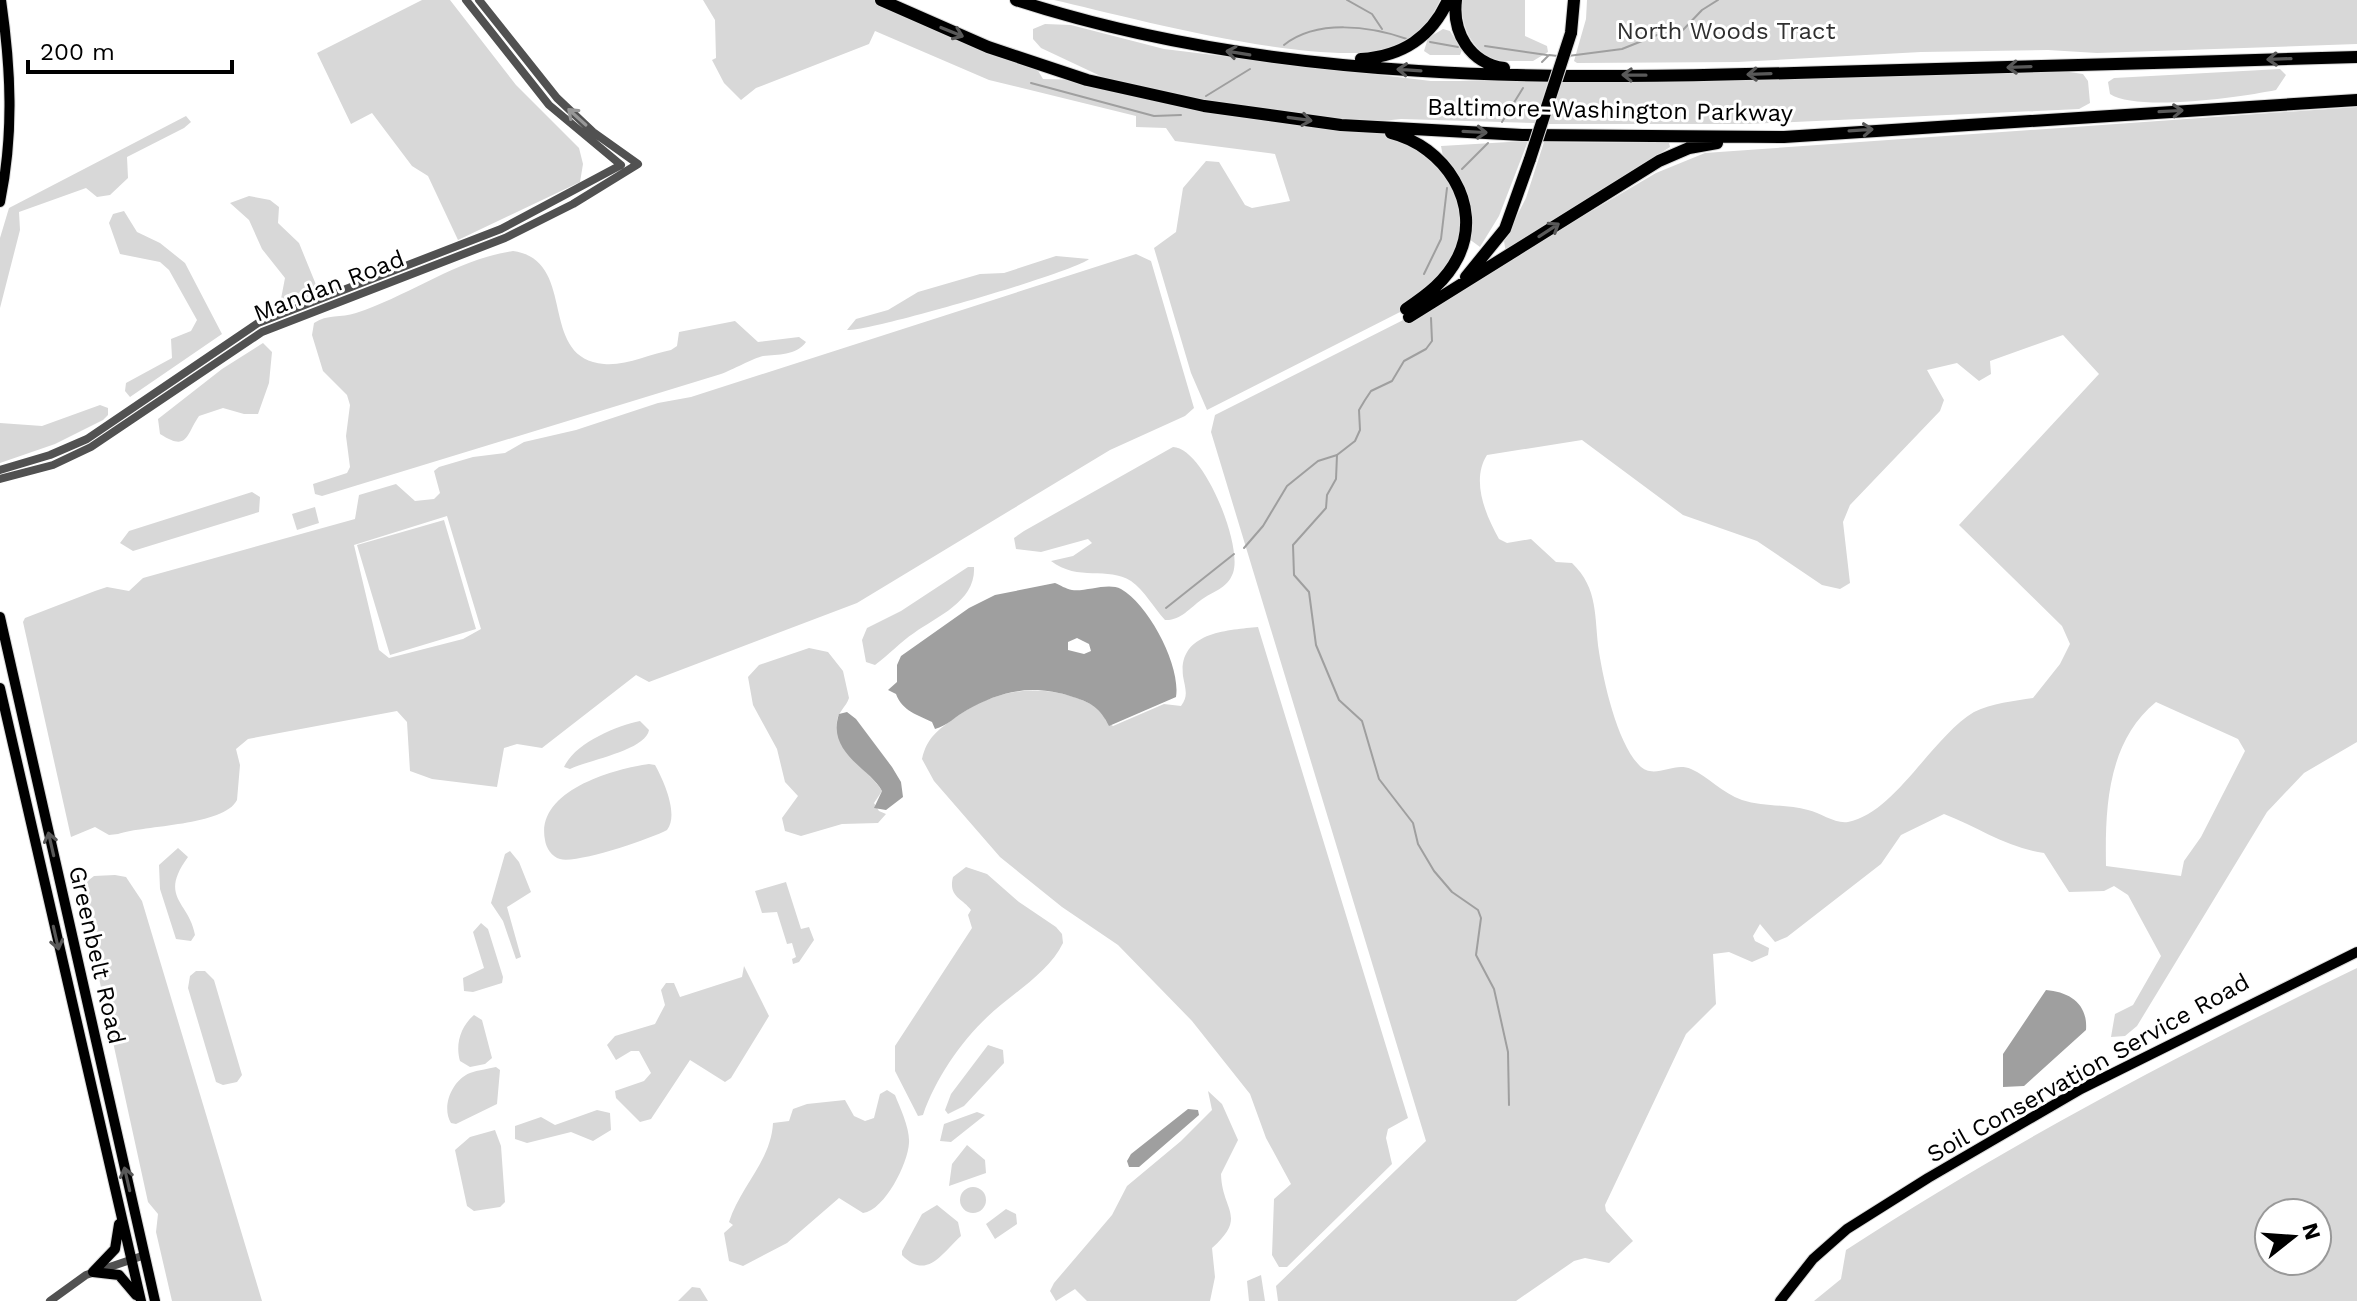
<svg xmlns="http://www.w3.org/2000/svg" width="2357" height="1301" font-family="'Work Sans',sans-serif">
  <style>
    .green { fill: #d8d8d8; fill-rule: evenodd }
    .water { fill: #9f9f9f; fill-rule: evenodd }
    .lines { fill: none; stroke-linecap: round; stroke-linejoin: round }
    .stream { stroke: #9f9f9f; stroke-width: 2 }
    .major-casing { stroke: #dbdbdb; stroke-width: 12 }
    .highway-casing { stroke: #dbdbdb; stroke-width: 14 }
    .minor { stroke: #515151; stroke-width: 8 }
    .major { stroke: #000; stroke-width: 10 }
    .highway { stroke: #000; stroke-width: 12 }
    .highway-bridge-casing { stroke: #dbdbdb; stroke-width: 14; stroke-linecap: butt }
    .highway-bridge { stroke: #000; stroke-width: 12 }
    .oneway { stroke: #595959 }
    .oneway2 { stroke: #979797 }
    .labels { text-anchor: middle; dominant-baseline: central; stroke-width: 6; stroke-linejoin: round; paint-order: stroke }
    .park-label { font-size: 24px; fill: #2f2f2f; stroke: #fff }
    .street-label { font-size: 24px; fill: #000; stroke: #fff }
  </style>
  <rect width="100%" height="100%" fill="#fff"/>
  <path class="green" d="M422,0h28l66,85 63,63 4,16 -3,18 -122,58 -30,-64 -16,-10 -40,-53 -21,11 -34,-71z
    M881,0l153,64 9,15 44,1 39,8 -85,-40 -8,-9v-10l12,-5 26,1 93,24 267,32h117l-13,42 -134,-4 -57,6 47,8 53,29 -3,-16 87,-5 -29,75 -19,31 -15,-11 -5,17 -54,56 -199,101 -16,-37 -37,-125 22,-16 7,-44 23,-27 13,1 26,43 7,3 38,-7 -15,-47 -100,-13 -9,-13 -30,-1v-11l-147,-36 -114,-49 -6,13 -113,44 -15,12 -17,-17 -12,-23 4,-2 -1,-38 -12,-20z
    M1054,0h386c-8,17 -20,37 -38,45 -67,29 -273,-28 -348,-45z
    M1462,0h63v36l22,10 1,6 -15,9h-41c-22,-17 -31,-33 -30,-61z
    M1587,0h770v44l-260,9 -49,-3 -127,2 -183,10 -161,1 -3,-2 12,-42z
    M1443,29l7,2 12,19 -2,5h-30l-6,-4 4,-13z
    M2280,69l6,6 -10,15c-34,7 -139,22 -166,4l-2,-12 6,-4z
    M2062,71l21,3 5,7 2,22 -11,6 -330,15h-201l14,-43z
    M2357,107v635l-53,31 -37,39 -130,214 -12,10 -14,1 4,-23 18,-9 28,-49 -33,-61 -14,-9 -10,5 -35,1 -25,-39c-37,-5 -66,-26 -100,-39l-43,21 -20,29 -94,73 -12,5 -15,-18 -7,12 2,5 14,7 -1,7 -16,7 -23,-10 -16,2 3,50 -30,30 -81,171 1,6 27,30 -24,22 -24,-5 -11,3 -58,40h-238l-2,-15 150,-145 -215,-709 4,-17 210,-106 231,-136 49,-20zM2063,335l36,39 -140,151 103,101 8,18 -10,20 -27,34c-19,3 -41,5 -59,14 -42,25 -79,101 -126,110 -13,2 -27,-9 -40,-12 -21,-6 -45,-3 -66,-10 -20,-7 -33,-23 -51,-31 -18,-8 -37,12 -52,-4 -22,-23 -35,-82 -40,-113 -5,-35 0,-63 -27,-89l-16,-1 -25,-23 -24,4 -8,-4c-14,-25 -28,-59 -12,-84l95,-15 101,75 74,26 65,44 18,4 10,-6 -7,-61 7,-17 90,-94 4,-11 -17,-30 30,-7 22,18 12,-7 -1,-13zM2156,702l82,37 7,12 -44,86 -17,24 -3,15 -75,-10c-1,-57 1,-124 50,-164z
    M186,116l5,6 -7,6 -57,29 1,21 -18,17 -13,2 -11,-9 -67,24 1,18 -20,78v-70l9,-30z
    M1544,142l125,1 1,4 -164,106 -2,-12 22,-43z
    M249,196l21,4 9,7 -1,16 21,20 20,49 -24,11 -15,1 5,-26 -23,-29 -13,-29 -19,-17z
    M124,211l13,21 23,11 25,20 37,71 -92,63 -5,-6 1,-8 46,-25 -1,-19 20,-8 6,-11 -28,-50 -9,-8 -40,-8 -11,-31 4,-9z
    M513,251c66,9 23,107 91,113 22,2 46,-10 67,-14l6,-4 2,-14 56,-11 23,21 41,-5 7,5c-10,14 -28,12 -43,14 -9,2 -31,14 -42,18l-399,122 -7,-2 -2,-10 34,-11 3,-6 -4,-31 4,-31 -3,-10 -24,-24 -11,-36 2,-12c13,-9 27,-5 42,-10 53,-17 101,-54 157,-62z
    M1136,254l15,7 43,147 -9,8 -75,34 -253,153 -208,79 -13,-7 -94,73 -25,-4 -13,4 -7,39 -65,-8 -22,-8 -3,-49 -10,-11 -149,28 -12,10 4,16 -3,35c-13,26 -92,25 -119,34l-9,1 -14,-8 -24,10 -48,-215 2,-4 70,-27 12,-4 22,4 14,-13 212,-59 4,-24 37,-11 19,17 19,-2 6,-6 -6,-22 5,-4 34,-10 32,-4 19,-11 52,-12 82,-27 33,-6zM447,516l34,113 -18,10 -74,19 -10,-8 -25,-105z
    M1056,256l33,3c-14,13 -221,73 -242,71l9,-11 32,-9 30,-18 62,-18 24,-1z
    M263,343l9,9 -3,31 -11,31h-14l-21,-6 -24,8c-13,19 -11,36 -39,18l-2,-15 64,-50z
    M100,405l8,3v7l-5,5 -48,24 -55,19v-40l42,3z
    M1173,447c31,1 70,99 60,126 -6,16 -20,18 -32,27 -11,8 -21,21 -36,20 -12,-13 -20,-29 -34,-39 -23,-15 -53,1 -80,-20l22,-5 19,-13 -4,-4 -47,13 -25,-3 -2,-11 10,-7z
    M252,492l8,5 -1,15 -126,39 -13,-8 9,-12z
    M315,507l4,16 -22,7 -5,-16z
    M444,520l32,109 -86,26 -33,-110z
    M968,567h6c2,34 -36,49 -60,66 -14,9 -25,22 -39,32l-9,-3 -4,-22 5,-12 34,-17z
    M1258,627l150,491 -20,11 -2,9 6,26 -105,103h-8l-7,-12 2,-56 17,-15 -25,-46 -16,-44 -58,-73 -74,-76 -56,-38 -62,-50 -66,-76 -12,-22c5,-22 16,-29 34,-42 45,-32 98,-36 146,-7l4,11 7,5 51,-22 17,2c8,-10 4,-18 2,-30 -5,-44 45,-46 75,-49z
    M809,648l19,4 15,19 6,27c-3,9 -11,14 -12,23 -4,29 35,52 45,70l-8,12 5,8 7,3 -8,9 -36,1 -41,12 -16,-5 -3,-13 16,-22 -13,-14 -8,-33 -24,-44 -5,-28 11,-12z
    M640,721l9,9c-3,20 -60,30 -79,39l-6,-2c11,-24 52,-41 76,-46z
    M649,764l6,1c9,16 24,50 12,65 -17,9 -90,34 -107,29 -8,-2 -14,-11 -15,-19 -10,-49 68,-71 104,-76z
    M178,848l10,9c-30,41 1,44 7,78l-4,6 -15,-2 -16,-50 -1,-24z
    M510,851l9,11 12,30 -24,15 14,50 -5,2 -13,-38 -12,-18 14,-49z
    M966,867l21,7 32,28 37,25 6,7 1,9c-12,25 -40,44 -61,61 -34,27 -65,70 -79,111l-5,1 -23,-45v-25l77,-118 -4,-13 3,-5c-9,-12 -23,-13 -18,-33z
    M115,875l11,2 16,24 120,400h-90l-16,-69 2,-18 -10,-12 -58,-265 -5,-54 9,-7z
    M786,882l15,47 8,-2 5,13 -15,22 -6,2 -1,-5 4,-2 -4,-14 -5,1 -10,-32 -15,1 -7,-22z
    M481,923l7,6 15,48 -1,6 -29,9 -9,-1 -1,-13 21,-10 -11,-36z
    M744,966l25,50 -38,62 -6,4 -35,-22 -39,59 -11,3 -24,-24 -1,-7 29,-10 7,-8 -12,-22h-8l-15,9 -9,-15 8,-9 40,-12 10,-19 -4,-15 5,-7h8l6,14 62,-20z
    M2357,968v333h-543l27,-22 5,-29c162,-106 336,-197 511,-282zM2269,1213h48v48h-48z
    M196,971h9l9,9 28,95 -5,7 -14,3 -7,-3 -28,-94 2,-12z
    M474,1015l8,5 10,38 -7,6 -15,3 -10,-6c-5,-17 1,-35 14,-46z
    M988,1045l15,5 1,13 -40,43 -16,8 -3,-4 6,-16z
    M496,1067l4,3 -3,34 -41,20 -5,-1c-10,-16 1,-43 19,-50 8,-3 18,-4 26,-6z
    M887,1090l8,5c5,13 15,33 14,48 -1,20 -24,67 -46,70l-24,-15 -52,45 -44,23 -14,-5 -5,-28 9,-8 -4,-3c11,-35 42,-61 44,-99l16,-2 4,-12 14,-5 38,-4 9,16 11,5 9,-3 6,-24z
    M1208,1091l14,13 16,36 -17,34c1,37 27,42 -9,74l3,29 -5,24h-123l-12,-12 -19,12 -6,-10 4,-8 58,-68 15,-29 54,-45 31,-31z
    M597,1110l13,3 1,17 -18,11 -22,-9 -44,11 -12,-4v-13l26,-9 14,8z
    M977,1112l8,3 -34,27 -11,-1 4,-17z
    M495,1130l6,16 4,56 -5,5 -26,4 -7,-5 -12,-56 15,-13z
    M967,1145l18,15 1,13 -37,13 3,-22z
    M960 1200a13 13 0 1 1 26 0a13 13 0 1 1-26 0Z
    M937,1205l21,17 3,14c-19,17 -34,45 -59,19v-4l20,-37z
    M1006,1209l10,5 1,10 -22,15 -9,-15z
    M1261,1275l4,26h-16l-2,-20z
    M692,1287l8,1 8,13h-30z"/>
  <path class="water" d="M1055,583c5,2 11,6 17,7 14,2 36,-8 49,-1 28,16 60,77 55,108l-67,29c-9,-18 -17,-23 -36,-29 -39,-13 -71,-7 -106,13 -11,6 -20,16 -32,19l-3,-7c-14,-7 -30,-11 -36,-28l-8,-4 9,-8v-17l4,-9 68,-48 26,-13zM1077,638l12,6 2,7 -7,3 -16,-4v-8z
    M847,712l9,7 36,48 9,15 2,15 -17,13 -12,-2 8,-17c-11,-22 -56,-38 -43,-77z
    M2046,990c24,2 42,14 40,40l-62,56 -21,1v-33z
    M1188,1109l10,1 1,5 -60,52h-10l-2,-6 4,-7z"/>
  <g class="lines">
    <path class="stream" d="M1347,0l25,14 10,15
      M1430,42l28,5
      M1284,45c33,-26 86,-19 123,-6
      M1485,46l62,9
      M1568,56l54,-7 35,-14 25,-4 20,-21 16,-10
      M1542,62l7,-7 9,1
      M1031,83l123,33 27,-1
      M1206,96l44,-27
      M1502,122l21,-34
      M1462,169l26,-26
      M1424,274l17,-35 6,-51
      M1337,455l-1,24 -9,16 -1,13 -33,37 1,30 15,17 7,53 23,55 23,21 17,58 34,44 5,21 16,27 18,21 26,18 3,8 -5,37 18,34 14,63 1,53
      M1244,548l19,-22 24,-40 31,-25 19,-6 18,-14 5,-11 -1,-20 6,-10 6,-9 21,-10 12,-20 22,-12 6,-8 -1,-23
      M1166,608l68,-54"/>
    <g class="major-casing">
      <path id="major" d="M0,202c14,-68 11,-133 1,-202
        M0,617l155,684
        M0,688l141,613
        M93,1272l22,-23 4,-25
        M93,1272l26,3 17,20
        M1780,1301l33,-42 34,-30 81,-51 153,-89 276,-137"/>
    </g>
    <g class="highway-casing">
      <path id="highway" d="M881,0l107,47 99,33 117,26 137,19 181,10 262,2 573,-37
        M1016,0c261,85 541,80 813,72 176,-4 352,-10 528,-15
        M1456,0c-4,33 14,63 48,68
        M1571,33l3,-33
        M1361,59c41,-3 70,-21 87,-59
        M1391,133c53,13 93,71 67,124 -12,24 -31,38 -52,52
        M1466,277l39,-48 25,-70
        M1409,317l250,-156 30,-13 28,-5"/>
    </g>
    <path class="minor" d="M0,470l50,-15 37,-16 171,-116 243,-94 120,-64 -72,-60 -83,-105
      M0,479l53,-14 38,-18 171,-115 243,-94 68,-34 65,-40 -45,-32 -36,-34 -78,-98
      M50,1301l36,-26 59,-20"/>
    <use href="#major" class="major"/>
    <use href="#highway" class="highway"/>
    <g class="highway-bridge-casing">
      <path id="highway-bridge" d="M1530,159l41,-126"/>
    </g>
    <use href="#highway-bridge" class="highway-bridge"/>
  </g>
  <defs><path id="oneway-shaft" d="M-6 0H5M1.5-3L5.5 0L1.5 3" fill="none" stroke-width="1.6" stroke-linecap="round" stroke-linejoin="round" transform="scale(2)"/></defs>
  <g class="oneway">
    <use href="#oneway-shaft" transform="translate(952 32) rotate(22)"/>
    <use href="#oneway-shaft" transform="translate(1238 53) rotate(-171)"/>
    <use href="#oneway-shaft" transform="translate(2279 59) rotate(178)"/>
    <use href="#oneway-shaft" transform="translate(2019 67) rotate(178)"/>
    <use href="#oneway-shaft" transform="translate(1409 70) rotate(-176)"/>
    <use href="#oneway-shaft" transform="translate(1759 74) rotate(178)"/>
    <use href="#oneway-shaft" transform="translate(1634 75) rotate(-179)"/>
    <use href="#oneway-shaft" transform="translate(2171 111) rotate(-3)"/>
    <use href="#oneway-shaft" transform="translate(1300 119) rotate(8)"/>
    <use href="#oneway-shaft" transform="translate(1861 130) rotate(-4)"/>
    <use href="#oneway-shaft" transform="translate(1475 132) rotate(3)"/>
    <use href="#oneway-shaft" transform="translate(1549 230) rotate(-33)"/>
    <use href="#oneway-shaft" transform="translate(51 844) rotate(-103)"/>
    <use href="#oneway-shaft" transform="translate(56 938) rotate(77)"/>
    <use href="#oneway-shaft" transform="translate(127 1179) rotate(-103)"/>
  </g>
  <use class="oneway2" href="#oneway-shaft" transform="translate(577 117) rotate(-138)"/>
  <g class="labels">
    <g class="park-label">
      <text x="1726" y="31">North Woods Tract</text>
    </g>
    <g class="street-label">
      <text transform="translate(1610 110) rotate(1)">Baltimore-Washington Parkway</text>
      <text transform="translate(329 286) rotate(-21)">Mandan Road</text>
      <text transform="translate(97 955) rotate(77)">Greenbelt Road</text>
      <text transform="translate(2088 1068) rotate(-29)">Soil Conservation Service Road</text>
    </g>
  </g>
  <g transform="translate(2293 1237) rotate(73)"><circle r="38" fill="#ffffff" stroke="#999999" stroke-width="2"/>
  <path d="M0-6L14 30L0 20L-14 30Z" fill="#000000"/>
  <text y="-12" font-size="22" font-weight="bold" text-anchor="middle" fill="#000000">N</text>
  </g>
  <path d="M28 60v12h204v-12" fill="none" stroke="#000000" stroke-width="4"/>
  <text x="40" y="60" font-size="24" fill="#000000" stroke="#ffffff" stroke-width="6" paint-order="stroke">200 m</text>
</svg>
